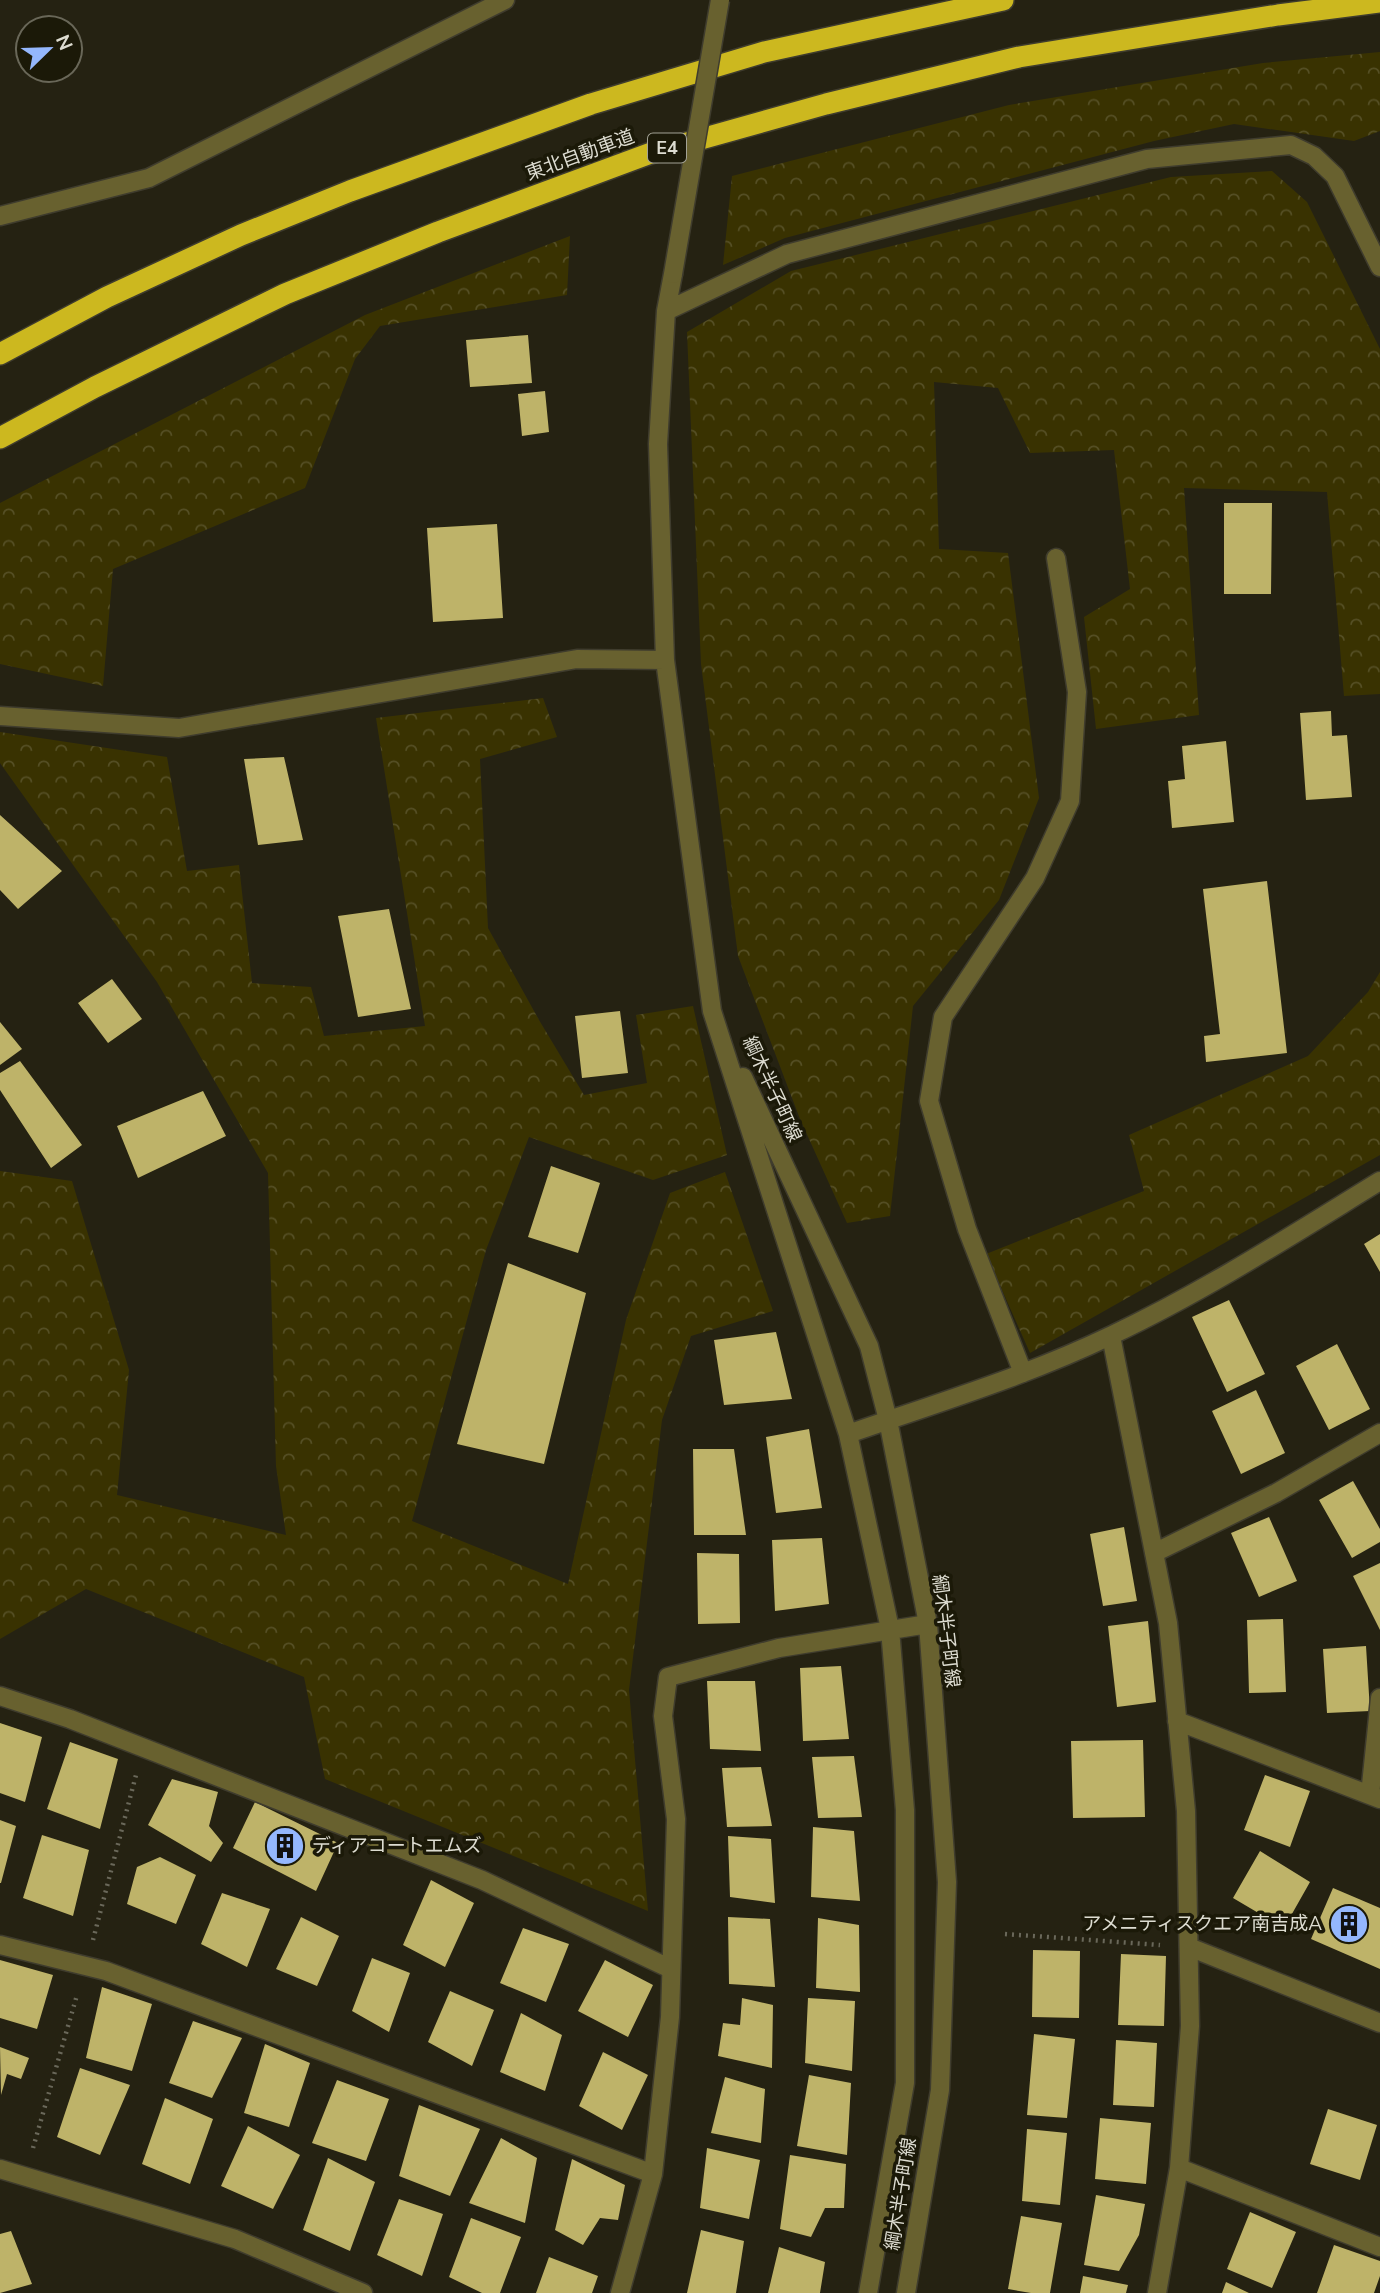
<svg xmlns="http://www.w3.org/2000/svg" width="1380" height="2293" font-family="'Nunito Sans','Noto Sans JP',sans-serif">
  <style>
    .forest { fill: url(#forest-crowns) }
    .building { fill: #beb369 }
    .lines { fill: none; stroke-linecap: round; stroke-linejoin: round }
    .minor-casing { stroke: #3f3c2d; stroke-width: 21 }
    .highway-casing { stroke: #3f3c2d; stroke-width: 24 }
    .path { stroke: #6a685a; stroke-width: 4.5; stroke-dasharray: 2 5; stroke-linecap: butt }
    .minor { stroke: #68612f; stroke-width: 18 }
    .highway { stroke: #ccb81f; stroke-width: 21 }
    .minor-bridge-casing { stroke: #3f3c2d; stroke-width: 21; stroke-linecap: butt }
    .minor-bridge { stroke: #68612f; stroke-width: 18 }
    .labels { text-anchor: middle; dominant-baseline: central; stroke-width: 7; stroke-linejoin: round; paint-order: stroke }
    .shield { fill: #1b1908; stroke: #a3a295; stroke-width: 2 }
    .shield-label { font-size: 18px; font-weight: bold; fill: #dddcd1 }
    .street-label { font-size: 19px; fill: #dddcd1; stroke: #1b1908 }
    .poi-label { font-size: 19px; fill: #dddcd1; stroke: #1b1908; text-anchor: start }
  </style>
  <defs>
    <pattern id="forest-crowns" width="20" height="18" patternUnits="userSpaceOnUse" patternTransform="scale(1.75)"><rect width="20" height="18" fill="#393201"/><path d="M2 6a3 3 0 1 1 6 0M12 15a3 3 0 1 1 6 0" fill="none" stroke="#554f25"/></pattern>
  </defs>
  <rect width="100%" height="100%" fill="#252212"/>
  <path class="forest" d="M1380,52v79l-26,10 -120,-17 -80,17 -369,97 -62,27 9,-89 277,-71 254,-42z
    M1272,171l35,31 73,147v345l-36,2 -17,-204 -143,-4 15,227 -103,14 -12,-112 46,-28 -16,-139 -84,3 -32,-65 -64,-6 5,167 69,4 31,245 -40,102 -86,106 -23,210 -43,7 -47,-104 -62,-163 -37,-292 -14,-332 104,-61 380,-94z
    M570,236l-3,59 -187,31 -25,33 -50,129 -192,81 -10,117 -103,-22v-161l365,-188z
    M543,698l14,39 -77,22 8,169 51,92 45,75 63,-12 -11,-68 57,-9 34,149 -74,25 -124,-43 -43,113 -74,271 156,63 58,-264 44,-127 55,-21 48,139 -82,25 -29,84 -33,270 19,221 -323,-132 -21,-102 -218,-88 -86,50v-468l72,10 57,189 -12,125 169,40 -10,-69 -8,-293 -111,-191 -157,-219v-31l167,25 20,114 52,-6 13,118 59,4 13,49 101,-10 -49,-308z
    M1380,972v183l-350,198 -44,-99 158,-63 -15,-56 179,-79 60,-64z"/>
  <path class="building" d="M528,335l4,48 -62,4 -4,-47z
    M545,391l4,41 -27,4 -4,-42z
    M1224,503h48l-1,91h-47z
    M497,524l6,94 -70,4 -6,-94z
    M1331,711l1,25 15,-1 5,62 -46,3 -6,-87z
    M1226,741l8,81 -62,6 -4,-47 17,-2 -3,-33z
    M284,757l19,83 -45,5 -14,-86z
    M0,815l62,56 -44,38 -18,-19z
    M1267,881l20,172 -81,9 -2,-26 16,-2 -17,-145z
    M389,909l22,100 -53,8 -20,-101z
    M112,979l30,40 -34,24 -30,-40z
    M620,1011l8,62 -46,5 -7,-62z
    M0,1022l22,27 -22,16z
    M20,1061l62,84 -31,23 -51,-78v-17z
    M203,1091l23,45 -88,42 -21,-52z
    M551,1166l49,17 -22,70 -50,-16z
    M1380,1234v38l-16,-28z
    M508,1263l78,30 -42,171 -87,-20z
    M1229,1300l36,74 -38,18 -35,-75z
    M776,1332l16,67 -68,6 -10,-65z
    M1337,1344l33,65 -41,21 -33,-64z
    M1256,1390l29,63 -44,21 -29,-63z
    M809,1429l13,79 -46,5 -10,-76z
    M693,1449h41l12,86h-52z
    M1353,1481l27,48v13l-28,16 -33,-58z
    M1269,1517l28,64 -38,16 -28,-64z
    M1124,1527l13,74 -34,5 -13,-72z
    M822,1538l7,66 -54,7 -3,-71z
    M697,1553l42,1 1,69 -42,1z
    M1380,1563v67l-27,-54z
    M1283,1619l3,73 -37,1 -2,-73z
    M1148,1621l8,81 -39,5 -9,-81z
    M1366,1646l4,65 -43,2 -4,-64z
    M841,1666l8,73 -46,2 -3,-73z
    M707,1681h48l6,70 -51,-2z
    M0,1723l42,14 -17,65 -25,-9z
    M1143,1740l2,77 -72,1 -2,-77z
    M70,1742l48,17 -18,70 -53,-20z
    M854,1756l8,61 -44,1 -6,-61z
    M761,1767l11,59 -45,1 -5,-59z
    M1265,1775l45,16 -20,56 -46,-17z
    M172,1779l46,13 -9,34 14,17 -12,19 -63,-37z
    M255,1802l83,41 -22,48 -83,-43z
    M0,1820l16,6 -15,57h-1z
    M813,1827l41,4 6,70 -49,-4z
    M42,1835l47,15 -16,66 -50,-18z
    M728,1836l43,3 4,64 -45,-6z
    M1260,1851l50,31 -26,46 -51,-30z
    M160,1857l36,18 -20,49 -49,-20 10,-37z
    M431,1880l43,23 -29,64 -42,-22z
    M1333,1888l47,20v61l-69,-30z
    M222,1893l48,16 -23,58 -46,-23z
    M301,1917l38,19 -22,50 -41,-17z
    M728,1917l42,2 5,68 -46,-3z
    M818,1918l41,7 1,67 -44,-4z
    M523,1928l46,16 -23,58 -46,-19z
    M1033,1950l47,1 -1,67 -47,-1z
    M1121,1954l45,2 -2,70 -46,-1z
    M372,1958l38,15 -21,59 -37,-21z
    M0,1960l53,15 -16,54 -37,-11z
    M605,1960l48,25 -25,52 -50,-26z
    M102,1987l50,17 -20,67 -46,-13z
    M450,1991l44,19 -22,56 -44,-24z
    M742,1998l31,7 -1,63 -54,-12 5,-33 17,2z
    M808,1998l47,3 -3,70 -47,-8z
    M521,2013l41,22 -17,56 -45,-19z
    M193,2021l49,17 -30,60 -43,-15z
    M1034,2034l41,5 -8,79 -40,-3z
    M1116,2040l41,3 -3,64 -41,-2z
    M265,2044l45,19 -21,64 -45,-14z
    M0,2047l29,11 -8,21 -14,-5 -6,21z
    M603,2052l45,23 -26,55 -43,-24z
    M80,2068l50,17 -30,70 -43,-18z
    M809,2075l42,8 -4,72 -50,-9z
    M725,2077l40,12 -4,54 -50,-10z
    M337,2080l52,19 -23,62 -54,-18z
    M165,2098l48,21 -23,65 -48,-20z
    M419,2105l61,24 -30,67 -51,-20z
    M1328,2109l49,16 -17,55 -50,-16z
    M1100,2118l51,5 -5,61 -51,-5z
    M248,2126l52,29 -27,54 -52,-23z
    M1027,2129l40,4 -7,72 -38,-4z
    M501,2138l36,20 -12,65 -56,-20z
    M707,2148l53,12 -11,59 -49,-11z
    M790,2155l56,9 -2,44h-19l-14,29 -31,-8z
    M328,2158l47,24 -25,69 -47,-21z
    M572,2159l53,26 -7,35 -18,-2 -17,27 -28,-15z
    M1096,2195l49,9 -6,31 -20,36 -35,-6z
    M399,2199l44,15 -21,62 -45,-21z
    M1250,2212l46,20 -24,56 -45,-19z
    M1021,2216l41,7 -12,70h-19l-23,-4z
    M471,2218l50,19 -21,56h-18l-33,-16z
    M701,2230l43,11 -8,52h-49z
    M11,2231l21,53 -32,9v-59z
    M1334,2245l46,16v15l-6,17h-57z
    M779,2247l46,15 -5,31h-52z
    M549,2257l49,19 -6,17h-56z
    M1083,2276l45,9 -2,8h-46z
    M1226,2282l23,11h-27z"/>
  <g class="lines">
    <g class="minor-casing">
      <path id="minor" d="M0,216l149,-38 356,-178
        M673,274l-7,37 -8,133 7,216 47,351 136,423 42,195 15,181v273l-37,210
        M666,311l121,-57 360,-95 144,-14 23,11 21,20 45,91
        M0,716l179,12 398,-69 88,1
        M743,1077l126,269 19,74 40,204 19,258 -7,208 -34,203
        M1111,1336l57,287 18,188 4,215 -11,142 -22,125
        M1023,1373l-56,-144 -38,-128 14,-84 92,-139 35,-77 7,-109 -21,-134
        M848,1434c89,-31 179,-58 264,-99 93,-44 180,-100 268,-154
        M1154,1553l122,-60 104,-60
        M0,1696l70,23 412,161 189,89
        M1177,1721l203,78
        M1370,1795l10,-97
        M0,1945l106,26 547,203
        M1189,1947l191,76
        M1179,2168l201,79
        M0,2169l235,70 128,54
        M620,2293l33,-119 17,-157 6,-198 -13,-103 5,-39 111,-29 149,-24"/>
    </g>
    <g class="highway-casing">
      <path id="highway" d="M0,354l107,-57 134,-62 109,-44 241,-87 173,-52 239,-52
        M0,438l95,-51 190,-93 153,-62 213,-79 175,-49 193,-47 259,-42 102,-13"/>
    </g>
    <path class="path" d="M1005,1934l155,11
      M93,1940l43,-165
      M33,2148l44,-153"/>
    <use href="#minor" class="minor"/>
    <use href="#highway" class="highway"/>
    <g class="minor-bridge-casing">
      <path id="minor-bridge" d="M673,274l47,-274"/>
    </g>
    <use href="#minor-bridge" class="minor-bridge"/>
  </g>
  <defs>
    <g id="building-disc" transform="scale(2.0125)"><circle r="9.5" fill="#94b7fd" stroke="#1b1908"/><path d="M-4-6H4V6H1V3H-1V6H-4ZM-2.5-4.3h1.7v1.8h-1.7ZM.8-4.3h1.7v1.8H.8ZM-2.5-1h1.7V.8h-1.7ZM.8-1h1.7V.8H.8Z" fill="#111"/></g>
  </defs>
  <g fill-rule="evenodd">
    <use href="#building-disc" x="285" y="1846"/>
    <use href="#building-disc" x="1349" y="1924"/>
  </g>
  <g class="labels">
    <rect class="shield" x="648" y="133.5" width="38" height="29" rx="5"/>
    <g class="shield-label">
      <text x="667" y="148">E4</text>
    </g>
    <g class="street-label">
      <text transform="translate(580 155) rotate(-20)">東北自動車道</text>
      <text transform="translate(772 1089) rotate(65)">綱木半子町線</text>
      <text transform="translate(946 1631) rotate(83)">綱木半子町線</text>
      <text transform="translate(901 2194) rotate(-81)">綱木半子町線</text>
    </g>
    <g class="poi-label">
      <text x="312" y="1846">ディアコートエムズ</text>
      <text x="1322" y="1924" text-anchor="end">アメニティスクエア南吉成A</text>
    </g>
  </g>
  <g transform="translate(49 49) rotate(67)"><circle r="33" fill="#1b1908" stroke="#696758" stroke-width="2"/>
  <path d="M0-5L12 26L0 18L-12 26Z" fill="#94b7fd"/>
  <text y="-10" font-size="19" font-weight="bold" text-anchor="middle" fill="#dddcd1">N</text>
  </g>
</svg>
